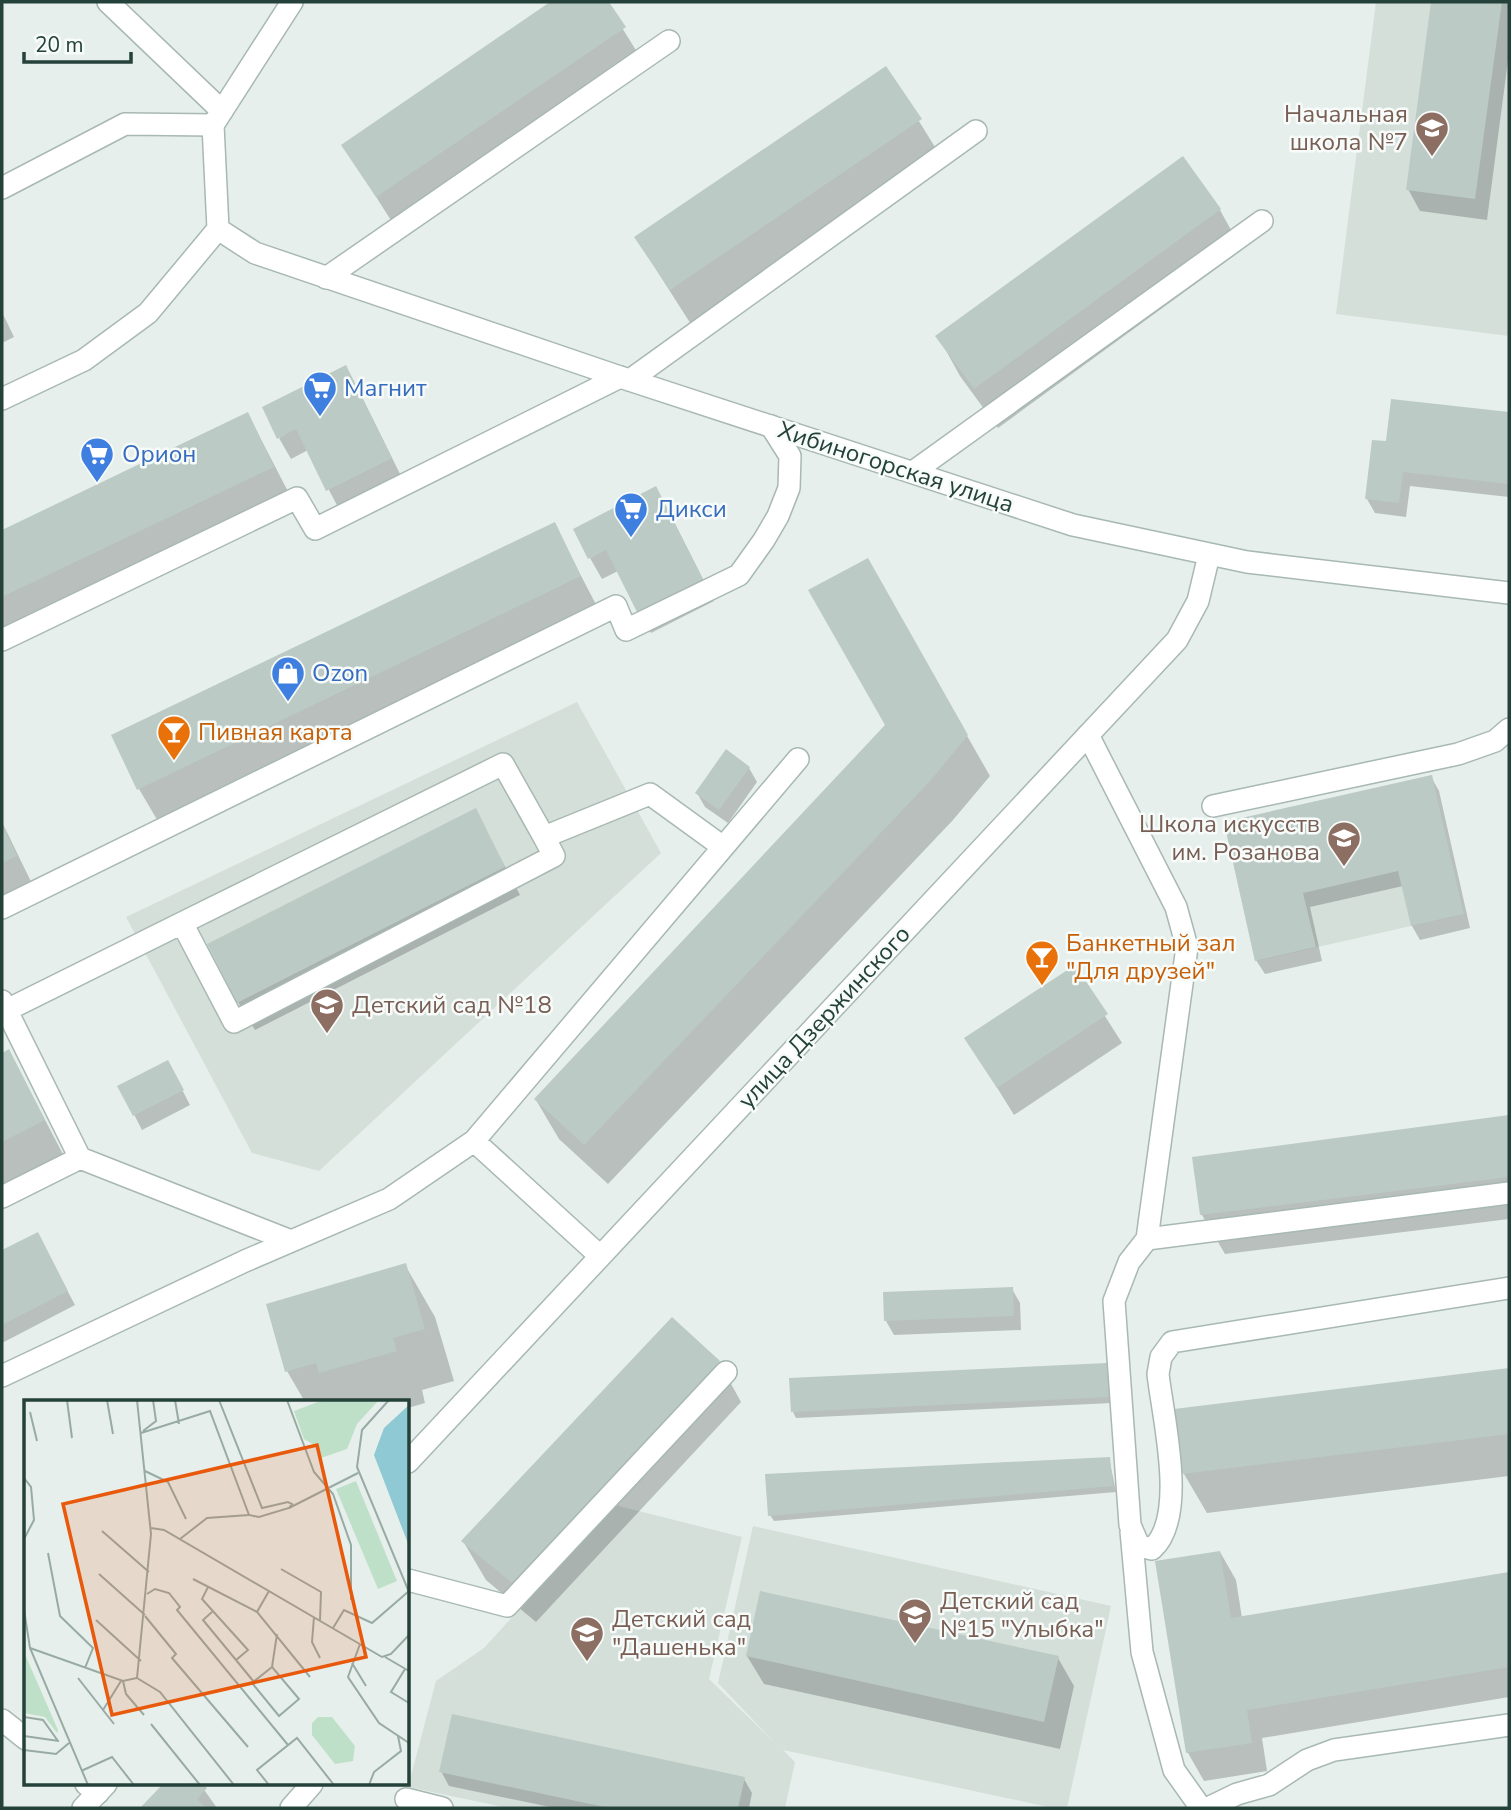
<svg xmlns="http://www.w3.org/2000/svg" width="1511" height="1810" font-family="'Nunito Sans',sans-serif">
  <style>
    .built { fill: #d4dfda }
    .shadow { fill: #0003 }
    .building { fill: #bbcac4 }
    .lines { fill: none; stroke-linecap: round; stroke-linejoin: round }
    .lane-casing { stroke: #a8b8b2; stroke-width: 24 }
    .street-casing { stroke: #a8b8b2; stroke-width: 24 }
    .lane { stroke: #fff; stroke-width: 21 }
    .street { stroke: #fff; stroke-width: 21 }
    .labels { text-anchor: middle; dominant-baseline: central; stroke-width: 5; stroke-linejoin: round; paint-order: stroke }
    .education-label { font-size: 24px; fill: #785e54; stroke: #f7fbf9; text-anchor: start }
    .shop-label { font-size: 24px; fill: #366cbe; stroke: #f7fbf9; text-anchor: start }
    .street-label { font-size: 24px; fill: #24423a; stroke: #f7fbf9 }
    .food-label { font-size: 24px; fill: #c56008; stroke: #f7fbf9; text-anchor: start }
    .inset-road { fill: none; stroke: #98aaa4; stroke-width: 2 }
    .view { fill: #e8590c; fill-opacity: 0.15; stroke: #e8590c; stroke-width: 3.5 }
    .inset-edge { fill: none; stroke: #24423a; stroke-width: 3.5 }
  </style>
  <rect width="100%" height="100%" fill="#e6efeb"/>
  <path class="built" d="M1376,2h133v334l-173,-22z
    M577,702l84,151 -342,318 -67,-18 -126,-236z
    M1432,775l32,139 -209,47 -31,-139z
    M615,1505l127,32 -33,142 65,63 -56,-59 35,-157 358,80 -44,202h-14l-270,-58 12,12 -10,46h-277l-100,-21 28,-106 48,-33z"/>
  <path class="shadow" d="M553,2h53l41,66 -246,168 -58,-91z
    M1433,2h76v51l-22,167 -67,-9 -12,-22z
    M886,68l57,92 -249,169 -58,-91z
    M1182,158l38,52 22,40 -244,178 -38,-52 -22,-40z
    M2,312l12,25 -12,6z
    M358,389l45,91 -63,31 -32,-61 -17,9 -12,-21z
    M1392,401l117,13v83l-99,-11 -4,31 -31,-4 -8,-14 20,-56z
    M248,414l48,93 -294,140v-115z
    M668,510l46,91 -63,32 -33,-62 -16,8 -12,-21z
    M554,524l48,92 -440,212 -23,-39z
    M867,561l123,215 -37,44 -345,364 -49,-45 -23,-39 351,-374z
    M749,768l8,14 -29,41 -23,-16 -8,-14z
    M1431,777l8,14 31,137 -50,12 -8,-14 -9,-40 -93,21 12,54 -57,13 -9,-14 -30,-137z
    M475,810l45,85 -265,135 -17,-28z
    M2,822l36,74 -36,18z
    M1074,967l48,76 -108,72 -47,-76z
    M9,1051l57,109 -64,33v-138z
    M175,1076l15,29 -48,25 -22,-43z
    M1509,1117v102l-284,35 -23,-39 -8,-57z
    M37,1234l38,71 -73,38v-91z
    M405,1265l30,52 19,64 -32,9 3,13 -17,5v-6h-103l-18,-31z
    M1012,1289l8,14 1,27 -127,5 -8,-14z
    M719,1362l22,40 -205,220 -50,-42 -23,-39z
    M1106,1365l4,6 2,32 -316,15 -3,-6z
    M1509,1370v106l-302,37 -23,-39 -8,-63z
    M1109,1458l7,34 -342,29 -4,-6z
    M1220,1552l16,28 6,38 267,-44v123l-247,41 5,33 -63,10 -16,-28 -31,-190z
    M747,1656l311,2 16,28 -14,63 -296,-65z
    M441,1771l303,8 8,14 -3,15h-194l-106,-22z
    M165,1784h35l17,24h-75z"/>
  <path class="building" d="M550,2h59l17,25 -250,170 -35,-52z
    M1431,2h71l-27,197 -69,-9z
    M886,66l36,53 -252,171 -36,-53z
    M1183,156l38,53 -247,180 -39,-53z
    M346,365l46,93 -66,33 -30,-62 -19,10 -15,-32z
    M1391,399l118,13v72l-106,-12 -4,31 -34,-4 7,-59 14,1z
    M248,412l26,55 -272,130v-67z
    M656,486l47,93 -66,33 -31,-62 -18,9 -15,-30z
    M555,522l26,54 -444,214 -26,-55z
    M868,558l100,177 -37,45 -347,365 -50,-46 351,-374 -77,-135z
    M726,749l24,18 -31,43 -24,-17z
    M1432,775l32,139 -53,12 -13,-55 -95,22 13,54 -61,14 -31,-139z
    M476,808l29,59 -268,136 -30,-59z
    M2,824l15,32 -15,7z
    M1075,965l33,49 -111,74 -33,-50z
    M9,1049l36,71 -43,22v-89z
    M168,1060l16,30 -51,26 -16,-30z
    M1509,1115v62l-309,38 -8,-58z
    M38,1232l30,59 -66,34v-75z
    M406,1263l19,66 -32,9 4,13 -78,22 -3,-10 -31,9 -19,-68z
    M1013,1287l1,29 -130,5 -1,-29z
    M672,1317l48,44 -208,222 -51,-42z
    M1107,1363l2,34 -318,15 -2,-34z
    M1509,1368v66l-327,40 -8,-65z
    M1110,1457l3,29 -345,30 -3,-42z
    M1220,1551l11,67 278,-46v95l-262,43 5,33 -66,10 -31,-192z
    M760,1591l299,65 -15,66 -298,-66z
    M452,1714l293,63 -7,31h-129l-170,-36z
    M163,1784h39l5,4 -10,11 9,9h-66z"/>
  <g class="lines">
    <g class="lane-casing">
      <path id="lane" d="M108,2l114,109
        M2,188l123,-64 88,1
        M326,278l343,-237
        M630,380l346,-249
        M913,472l349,-251
        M2,640l295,-142 18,31 305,-152
        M1088,735l88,172 11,40 -40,292
        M1213,806l245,-52 37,-13 14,-12
        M544,837l-41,-73 -321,159 52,99 320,-166 -10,-19 106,-43 73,53
        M2,908l614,-302 10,24 113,-55 25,-35 14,-24 11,-28 1,-32 -19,-30
        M2,1001l78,157
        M7,1010l175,-87
        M474,1141l324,-382
        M1509,1193l-362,46 -18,23 -15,39 16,224 9,21 13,3c36,-32 11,-130 6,-175l3,-17 11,-15 337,-54
        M2,1197l78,-39 211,83
        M2,1376l243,-115 144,-62 85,-58 126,115
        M1131,1531l11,121 32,118 27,38
        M408,1580l99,26 219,-234
        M2,1720l24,19
        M86,1784l12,9
        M406,1799l36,9
        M291,1808l21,-24
        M1208,1808l29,-14 32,-9 38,-25 27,-10 175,-25"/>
    </g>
    <g class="street-casing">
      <path id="street" d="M292,2l-79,123 5,104 37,24 365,124 453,148 174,37 262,31
        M2,399l82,-39 64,-47 70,-84
        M408,1462l769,-822 21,-39 11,-46
        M83,1808l23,-24"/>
    </g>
    <use href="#lane" class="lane"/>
    <use href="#street" class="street"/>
  </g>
  <defs>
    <g id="school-pin" transform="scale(1.75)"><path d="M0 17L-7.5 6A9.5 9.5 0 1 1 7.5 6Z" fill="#8d6e63" stroke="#f7fbf9"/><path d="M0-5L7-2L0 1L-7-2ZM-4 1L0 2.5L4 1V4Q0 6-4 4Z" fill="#fff"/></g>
    <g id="supermarket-pin" transform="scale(1.75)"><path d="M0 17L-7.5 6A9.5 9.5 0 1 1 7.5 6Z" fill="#3f7fe0" stroke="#f7fbf9"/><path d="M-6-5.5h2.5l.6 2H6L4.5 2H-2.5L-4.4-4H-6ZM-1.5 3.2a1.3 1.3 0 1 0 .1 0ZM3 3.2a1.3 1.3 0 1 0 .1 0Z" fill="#fff"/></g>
    <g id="shop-pin" transform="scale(1.75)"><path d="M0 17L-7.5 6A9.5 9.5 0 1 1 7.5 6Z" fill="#3f7fe0" stroke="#f7fbf9"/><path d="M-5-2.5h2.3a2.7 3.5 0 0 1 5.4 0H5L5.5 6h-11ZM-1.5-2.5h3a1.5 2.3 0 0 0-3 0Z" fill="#fff"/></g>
    <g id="bar-pin" transform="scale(1.75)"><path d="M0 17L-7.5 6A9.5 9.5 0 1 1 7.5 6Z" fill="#e8710a" stroke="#f7fbf9"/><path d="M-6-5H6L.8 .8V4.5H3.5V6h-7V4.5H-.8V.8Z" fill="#fff"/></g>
  </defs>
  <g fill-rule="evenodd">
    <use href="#school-pin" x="1432" y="128"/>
    <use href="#supermarket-pin" x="320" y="388"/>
    <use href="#supermarket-pin" x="97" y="454"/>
    <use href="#supermarket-pin" x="631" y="509"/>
    <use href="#shop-pin" x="288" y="673"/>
    <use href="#bar-pin" x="174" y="732"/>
    <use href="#school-pin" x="1344" y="838"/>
    <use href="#bar-pin" x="1042" y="957"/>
    <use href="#school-pin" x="327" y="1005"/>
    <use href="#school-pin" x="915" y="1615"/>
    <use href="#school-pin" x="587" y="1633"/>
  </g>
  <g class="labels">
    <g class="education-label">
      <text x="1408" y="114" text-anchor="end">Начальная<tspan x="1408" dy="28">школа №7</tspan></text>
      <text x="1320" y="824" text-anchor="end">Школа искусств<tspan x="1320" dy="28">им. Розанова</tspan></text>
      <text x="352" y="1005">Детский сад №18</text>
      <text x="940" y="1601">Детский сад<tspan x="940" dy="28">№15 "Улыбка"</tspan></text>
      <text x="612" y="1619">Детский сад<tspan x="612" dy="28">"Дашенька"</tspan></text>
    </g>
    <g class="shop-label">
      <text x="344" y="388">Магнит</text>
      <text x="122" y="454">Орион</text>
      <text x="656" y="509">Дикси</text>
      <text x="312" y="673">Ozon</text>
    </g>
    <g class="street-label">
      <text transform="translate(896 467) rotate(18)">Хибиногорская улица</text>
      <text transform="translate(824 1017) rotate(-47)">улица Дзержинского</text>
    </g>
    <g class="food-label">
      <text x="198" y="732">Пивная карта</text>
      <text x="1066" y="943">Банкетный зал<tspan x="1066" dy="28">"Для друзей"</tspan></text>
    </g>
  </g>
  <g transform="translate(24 1400)">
    <rect width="385" height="385" fill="#e6efeb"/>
    <path d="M299,0h56l-22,24 -10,25 -26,9 -5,-12 -12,-7 -10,-28zM332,81l41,100 -19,8 -42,-100zM0,252l34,78 -1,3 -12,-16 -21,-4zM294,317h14l23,29 -2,15 -18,3 -23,-29v-12z" fill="#bfe0c8"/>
    <path d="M385,5v141l-35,-91 10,-27z" fill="#8ec9d4"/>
    <path class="inset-road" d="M43,0l5,38M83,0l6,34M151,0l4,24M263,0l27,72 19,22 18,51v55M365,0l-27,30 -5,37 52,125M6,12l7,29M119,31l13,-10 -3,-21M117,33l69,-22 39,104 10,2 30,-9 3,-4 -4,-2 -26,6 -43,-108M121,71l23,11 18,37M0,78l7,9 3,33 -10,19M265,108l69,-35M127,128l13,2 218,127 9,-3 18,-19M78,131l47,41M156,139l27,-21 42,-3M24,153l12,63 33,32 -8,20M257,169l40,23 -1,28M75,174l46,41M169,179l64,33M184,187l-6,12 46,51 -12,10 -33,-40 9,-8M245,191l-12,21 53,65M123,194l8,-5 14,4 11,14 -3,3 111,135M0,210l6,38 58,137M121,216l31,38 -4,4 76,89M290,217l-2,25 8,16M72,220l45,41M309,228l11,-18 28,13 37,-32M336,244l-12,33 31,46 30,20M6,248l93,33 14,-3 14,-144 -14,-134M361,257l24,14M212,260l18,22M328,263l14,23M248,267l-20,16 27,33 20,-17 -27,-32 5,-33M381,269l-14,23 18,11M54,278l36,46M113,278l23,14 74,93M99,281l3,13 18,21M79,310l18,-29M0,317l19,3 15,21M127,324l49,61M0,336l35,5M0,350l32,4 13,-11M57,371l31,-14 22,28M245,385l-12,-15 40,-32 37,47M345,385l5,-13 27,-21 -3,-15"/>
    <path class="view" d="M293,45l49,212 -254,58 -49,-211z"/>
    <rect width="385" height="385" class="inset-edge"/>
  </g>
  <rect width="1511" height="1810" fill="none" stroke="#24423a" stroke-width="7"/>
  <path d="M24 52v10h107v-10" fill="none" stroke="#24423a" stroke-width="3.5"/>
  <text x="35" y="52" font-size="21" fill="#24423a" stroke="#f7fbf9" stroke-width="5" paint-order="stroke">20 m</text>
</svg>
